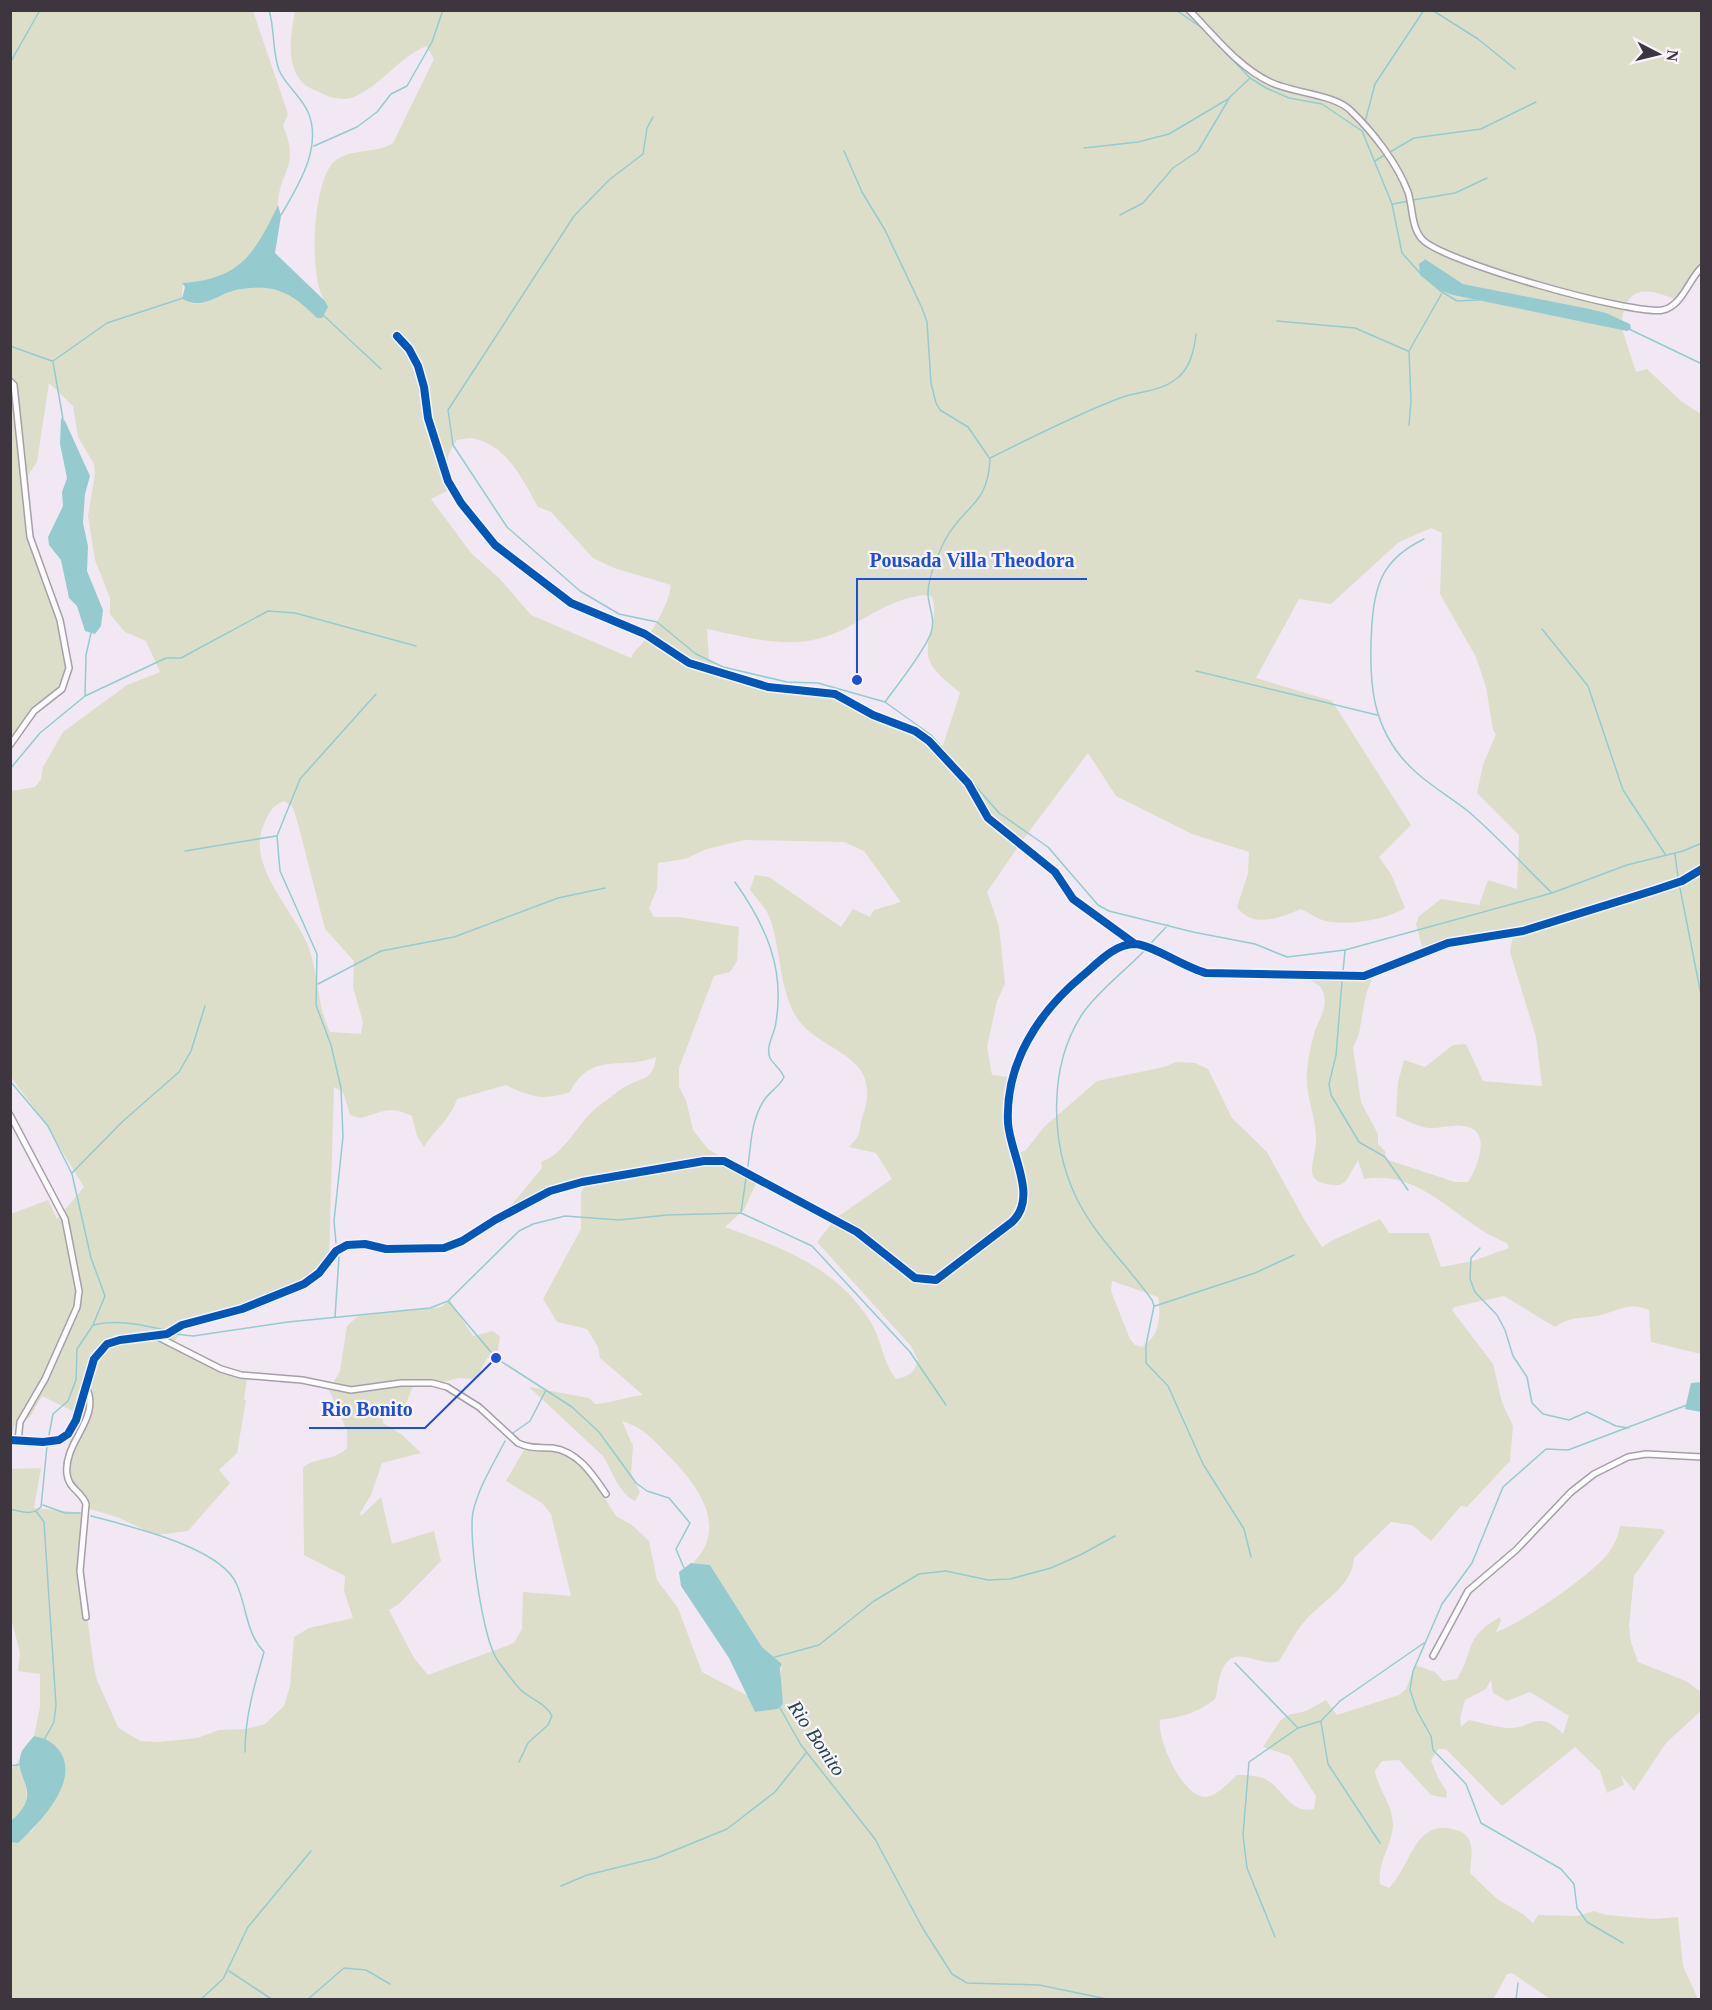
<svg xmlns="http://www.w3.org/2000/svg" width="1712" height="2010" font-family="Georgia,serif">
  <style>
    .green { fill: #dcdeca; fill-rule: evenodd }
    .water { fill: #95cbcf }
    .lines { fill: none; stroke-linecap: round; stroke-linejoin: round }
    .stream { stroke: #95cbcf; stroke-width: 1.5 }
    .street-casing { stroke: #a69ea8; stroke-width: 8 }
    .secondary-casing { stroke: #a69ea8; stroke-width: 10 }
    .street { stroke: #fdfcfd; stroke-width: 5 }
    .secondary { stroke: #fdfcfd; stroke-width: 8 }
    .cycleway-casing { stroke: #fbf3fd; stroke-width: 11 }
    .cycleway { stroke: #0057b8; stroke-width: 8 }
    .labels { text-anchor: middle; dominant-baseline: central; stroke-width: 4.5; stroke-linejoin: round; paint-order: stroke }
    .water-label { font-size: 20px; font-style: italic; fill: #214848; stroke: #fbf3fd }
    .leader { fill: none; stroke: #1d4ed8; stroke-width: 2 }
    .callout-dot { fill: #1d4ed8; stroke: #fbf3fd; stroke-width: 2 }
    .callout-label { font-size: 20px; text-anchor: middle; font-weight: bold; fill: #1d4ed8; stroke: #fbf3fd; stroke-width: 4.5; stroke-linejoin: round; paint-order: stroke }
  </style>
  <rect width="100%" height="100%" fill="#f1e8f4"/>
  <path class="green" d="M10,11h243l35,103 -5,12c18,42 -4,44 -5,79 -23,50 -37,74 -95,78l-1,16c22,13 35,-5 54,-9 36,-7 56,2 80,27l9,-16c-17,-22 -13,-124 11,-141 17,-12 40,-6 57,-17l41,-84 -8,-13c-28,12 -44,39 -72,51 -8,4 -23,1 -31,-3 -5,-3 -12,-5 -17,-8 -22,-18 -15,-52 -11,-75h1406v255l-22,35c-28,-12 -52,-19 -57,19l-37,-12 -122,-24 -38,-25 -4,2 32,34 169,34 14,43 11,-3 34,32 20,13v940l-50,-12 -2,-32c-23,-9 -32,2 -52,6 -15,2 -29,1 -42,11l-51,-31 -50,11 -2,3 41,54 9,38 11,24 -3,35 -43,46 -6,-1 -30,35 -19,-16 -21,-3 -37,36c-1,28 -33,44 -50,64 -10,11 -16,26 -25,39 -21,8 -48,-23 -59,15 -3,8 -2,16 -5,23 -17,14 -34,18 -55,21 -3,20 23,78 46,77 11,-1 23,-15 31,-22 11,0 23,0 33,7 15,11 22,32 44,27l2,-13 -26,-40 -27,-9 17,-26 8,-6 18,-4 20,-11 11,15 62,-20 7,-6 9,-24 20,7 8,9 14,-2c19,-30 5,-40 43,-62l1,4 -5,11c25,-8 93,-56 111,-77 7,-9 11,-18 13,-29l42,3 3,3 -31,44 -5,50 2,16 7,20 48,19 15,11v19l-35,32 -32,48 -13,-16 3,10 -17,8 -7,-22 -25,-24 -73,59 -56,-57h-8l-7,11 7,18 9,14 -1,6 -15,-3 -32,-35 -17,1 -7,10c3,18 18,34 18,54 -1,21 -16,37 -13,59l9,4c23,-22 25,-71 67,-58 21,6 15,25 14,43l27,26 26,15 10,9 5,-8 39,1 17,-5 12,4 48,4 24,-2 5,49 15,33h-148l-38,-26 -5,1 -14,26 -1482,-1v-160l2,3 19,-11 26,-36 -20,-58 -4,-1 6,-29v-33l-22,-3 2,-18 -10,-39 1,-145 30,-1 -7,40 51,5 -1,82 10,72 3,13 21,47 10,7 13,7 17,1 39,-4 22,-8 27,-1 19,-5 19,-18 6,-20 4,-49 15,-9 44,-10 -9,-27 1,-15 -41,-21 -1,-87c10,-11 30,-6 44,-20v-17l-18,-41 11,-19 7,-45 11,-10 83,-9 9,-7 23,36 20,-5 7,6 -3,19 -10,2 -11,21 -17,-1 -31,8h-15l-10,25h-13l-7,5v7l18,11 20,19 -39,10 -11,32 -11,18 1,3 20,-19 11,47 42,-13 7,30 -42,43 -10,6 25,48 14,17 86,-32 8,-14 1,-37 48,4 -20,-82 -9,-11 -36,-22 18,-31 39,-2 25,24 28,44 16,9 17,16 8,39 21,28 24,64 46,24 7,16 23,-3 5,-5 -3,-23 2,-17 -20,-17 -52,-82 -17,-2c38,-38 1,-82 -27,-110 -14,-15 -23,-25 -44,-32l11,25 -2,27 9,19 -5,9c-16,-7 -23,-31 -32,-45l-74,-69 60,11 6,6c16,-1 31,-7 48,-9l-43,-37 -2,-11 -11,-18 -30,-7 -14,-23 38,-70v-36l4,-8 -17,1 -59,22 33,-40 -1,-6c24,-8 36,-38 55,-54 10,-7 20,-16 30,-22 17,-9 27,-5 30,-29 -34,14 -64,-7 -86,35 -29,9 -38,5 -64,-7l-49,14c-7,21 -22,30 -33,48l-7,-11 -5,-20c-25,-11 -28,-4 -52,2l-10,-3 -7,-23 -9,-5 -5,169 -21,23 -125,51 -10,13 45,25 29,10 -3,22h2l-9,53 -18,17 11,13 -42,48 -32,4 -39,-18 -31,-9c-10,-18 -21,-37 -18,-58 1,-12 8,-24 11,-36l-37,-18 -12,21 -16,9 -1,5 -2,-2v-215l37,-14 9,19 27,-32 -41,-67 -32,-43v-286l24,-4 6,-8 2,-12 20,-35 64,-47 33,-13 -14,-31 -21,-9 -15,-18v-16l-15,-38 -7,-44 7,-42 -1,-10 -16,-27 -5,-31 -24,-23 -12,79 -9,13 4,69 23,53 10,33 3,50 -12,16 -16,6 -29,46zM470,438c36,5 52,40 68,69l13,5 42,46 21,10 57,17c-2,17 -13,36 -23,51 -5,9 -13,12 -17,22l-100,-43 -31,-36 -29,-26 -40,-54 22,-11c-6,-22 -10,-29 4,-48zM1431,528l11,5 -2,61 36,63 10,30 7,43 3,4 -13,31 -6,28 42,42 -2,54 -29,-9 -9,25 -38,-6 -22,17 -3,8 8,30 89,-19 -3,17 26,85 6,49 -59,-5 -17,-37 -13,1 -28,22 -21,-7 -6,22 -2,34c10,4 23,12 35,12 11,0 22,-4 32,-2 30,3 15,40 5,56h-13l-70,-23v-8l-7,-7v-10l-17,-32 -8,-54 6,-14 7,-40 9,-22 -66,7c7,4 14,8 15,16 3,14 -5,24 -9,36 -4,12 -7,28 -8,41 -2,22 8,42 9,64 2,24 -21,49 24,49l6,-4 12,-21 6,19c60,-10 94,46 143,64l2,5 -36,13 -32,6 -12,-34h-40l-9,-14 -47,21 -11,7 -18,-28 -37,-67 -35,-34 -24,-49 -13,-6 -19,-1 -12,5 -67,14 -53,46 -19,24 -8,2 -5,-31 5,-44 -25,-3 -5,-28 10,-46 8,-17 -6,-58 -12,-34 35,-51 66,-88 28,43 76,38 57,18 -1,21 -11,34c15,22 43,11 64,2 6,3 14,8 21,11 22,7 64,0 83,-12l-14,-34 -12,-17 32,-32 -79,-124 -76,-23 43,-79 32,5 68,-62zM924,595l7,1c11,21 -10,45 -1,66 5,11 21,23 30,31l-18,55 -69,-30 -28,-17 -19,-6 -61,-6 -36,-12 -20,-17 -2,-31c34,7 76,19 110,10 40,-9 61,-38 107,-44zM284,801l8,5 5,14 28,109 29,32 -1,26 10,35 -2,12 -31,-2c-14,-30 -11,-55 -21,-84 -14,-37 -64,-82 -45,-124 5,-12 8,-18 20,-23zM744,840l100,2 20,9 37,51 -27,8 -4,7 -17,-8 -12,18 -72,-50 -14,-2 -5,15c6,8 15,17 19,26 12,31 10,75 28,102 24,36 87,35 66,97 -6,17 1,17 -14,32l27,6 16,26 -56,39 -19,24 94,104 7,14c-4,14 -9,16 -22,19 -13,-16 -14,-37 -24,-55 -34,-56 -89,-76 -147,-97l19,-17 14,-31 -50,-30 -15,-19 -7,-30 -7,-13v-19l35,-92 16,-4 7,-11 2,-34 -60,-10h-25l-5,-9 8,-19 1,-26 27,-4 22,-10zM1112,1281l46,16c3,20 2,38 -16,50l-7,-2 -5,-6 -19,-48zM1491,1680l2,13 14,8 23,-9 39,24 -6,18c-26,-27 -31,-4 -56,-6 -13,-1 -26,-6 -38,-8l-8,7 -1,-9 5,-18 21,-11z
    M20,1759c5,28 16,42 -9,62l-1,-50z"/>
  <path class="water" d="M278,205l3,11 -6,37 50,48 3,6 -6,11h-5c-26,-26 -43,-35 -81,-28 -19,4 -31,21 -54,9l3,-12 -3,-4c58,-4 72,-28 96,-78z
    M1425,259l38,25 122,24 21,5 24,11 1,5 -4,2 -174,-36 -16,-6 -17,-14 -1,-11z
    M61,418l4,3 25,55 -5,18 -2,29 5,23 -1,25 16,39 -2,16 -6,8 -10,-3 -8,-25 -8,-8 -8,-38 -12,-15 -1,-8 15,-31 -1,-14 5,-14 -7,-34z
    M1701,1382v30l-16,-3 6,-26z
    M691,1563l19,2 52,82 20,17 -2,4 3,36 -5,5 -23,3 -26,-54 -48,-72 -2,-14z
    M34,1736c11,2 21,7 27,17 18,31 -23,71 -43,90l-6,-1 -1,-21c36,-32 -1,-42 11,-70 3,-5 8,-10 12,-15z"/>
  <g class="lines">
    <path class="stream" d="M269,10c6,20 3,41 10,60 7,16 22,26 29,42 15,35 -10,74 -27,103
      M1176,10l26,18
      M1432,10l46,29 37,30
      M1226,53l24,25 16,10 23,10 33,6 40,27 30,73 10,49 18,20
      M10,63l30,-53
      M653,117l-6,11 -4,26 -34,26 -35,36 -126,194 5,35 54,82 73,64 39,23 38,8 39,32 27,13 64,15 31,1 67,19 46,33 68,78 49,34 50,58 11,6 84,21 62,12 32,13 58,-7 207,-57 75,-28 56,-14 19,-8
      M1365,122l10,-38 49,-74
      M314,146l43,-19 20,-15 14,-18 16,-8 25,-44 11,-32
      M1084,148l54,-6 31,-8 59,-35
      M844,151l18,41 23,38 37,78 5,14 4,61 5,20 4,7 28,17 22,32c-2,47 -26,46 -45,81 -7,14 -17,38 -17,53 0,14 8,25 3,40 -7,19 -33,51 -46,69
      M1390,152l24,-14 67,-9 55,-27
      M1375,161l11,-7
      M1413,200l42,-7 32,-15
      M1393,204l16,-3
      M1120,215l23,-12 30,-35 25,-17 32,-54 19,-18
      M1439,290l18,11 22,-1
      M323,315l58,54
      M1277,321l78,7 53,23
      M1629,329l73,35
      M10,346l42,15
      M53,361l54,-38 76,-25
      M53,362l10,57
      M1409,425l2,-24 -2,-50 33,-58
      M990,458c43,-21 85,-43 130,-60 19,-7 40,-6 56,-19 14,-10 18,-28 20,-45
      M1424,539c-39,19 -49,42 -52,84 -4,57 -2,110 46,151 16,14 35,25 51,38 29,25 55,54 82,80
      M1542,629l46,57 35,104 42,64
      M1196,671l181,44
      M85,696l1,-41 5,-22
      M10,769l30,-36 45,-37 81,-38h15l87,-47 27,2 121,33
      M185,851l91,-15
      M1675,854l3,23
      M735,882c31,44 50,86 41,140 -1,12 -11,24 -6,36 4,7 11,11 14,19 -5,11 -16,15 -21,25 -12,19 -12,43 -15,64
      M1680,888l22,112
      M1151,943l17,-18
      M1144,951c-20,21 -45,39 -61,62 -35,52 -33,129 -7,184 18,38 52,69 76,103l2,6 -8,39v18l22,23 35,78 41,65 7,28
      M1343,971l2,-20
      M1342,982l-6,73 -7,29 2,11 28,47 26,15 23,33
      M318,984l63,-33 73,-14 104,-39 47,-10
      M10,1081l38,45 24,48 19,84 14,38 -12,29 -16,24 -1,31 -8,21 -15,13 -4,21
      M72,1173l50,-51 57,-50 12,-21 14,-45
      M741,1213l5,-35
      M336,1243l-2,-22 9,-84 -2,-49 -10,-43 -15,-40 1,-51 -37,-83 -3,-35 23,-57 76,-85
      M1480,1248l-9,10 -1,21 5,13 22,23 8,15 8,26 14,21 5,26 11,11 26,6 18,-8 29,14 13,2
      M448,1301l48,57 76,49 27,25 37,51 11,8 22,7 21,25 -14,26 8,19
      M1155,1306l100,-33 39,-18
      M335,1317l4,-60
      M93,1325c25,-6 48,0 73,5
      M176,1334l17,2 95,-14 142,-14 18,-7 71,-70 14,-7 32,-8 54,4 48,-5 74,-2 71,33 98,106 36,53
      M513,1433l17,-12 16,-31
      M505,1441c-12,24 -26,45 -32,71 -5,26 10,128 25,149 7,9 14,20 23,29 9,9 26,14 31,26l-4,9 -20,18 -9,19
      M43,1505l22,8h15
      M10,1509c12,3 21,7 31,-2l6,-61
      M36,1511l8,11 12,183 -2,17 -10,18
      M91,1516c37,10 131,31 146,69 10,23 9,48 27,67 -10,34 -19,65 -19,100
      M775,1657l44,-12 55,-44 45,-27 27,-3 42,9 22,-1 41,-11 29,-13 35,-19
      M1235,1663l62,64
      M780,1708l21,37 74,94 47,88 30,47 15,9 72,2 73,15
      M1321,1722l7,42 52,79
      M10,1766l13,-2
      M561,1886l26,-11 69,-17 71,-29 48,-37 31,-39
      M1275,1937l-28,-69 -4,-33 6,-73 49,-34 23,-7 19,-20 84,-58
      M1623,1943l-36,-21 -10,-14 -3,-24 -13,-15 -80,-46 -15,-39 -33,-34 -2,-14 -14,-25 -7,-21 3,-19 29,-67 30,-41 31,-76 43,-38 22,1 119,-45
      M229,1971l44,29
      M200,2000l23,-21 25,-52 63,-76
      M307,2000l37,-32 22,2 24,14
      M1516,2000l2,-17"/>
    <g class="street-casing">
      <path id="street" d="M1189,10c25,25 49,57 81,72 22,11 65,12 81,29 22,21 46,52 57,81 5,15 3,35 14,47 18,22 212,77 241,71 19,-4 26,-31 39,-43
        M397,336l12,13 9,17 6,21 4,31 20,63 13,22 34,42 76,58 74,31 44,29 79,24 67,7 38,21 42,16 14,10 39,42 20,35 67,54 18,27 61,44
        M10,381l4,4 16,152 30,83 9,48 -7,21 -28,22 -24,34
        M10,1115l55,104 14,72 -2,16 -32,72 -25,43 -2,19
        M156,1336l65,33 20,6 61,5 49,10 50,-7h31l15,4 32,20 39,36c12,6 22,4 34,5 26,3 41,27 54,46
        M86,1617l-6,-46 6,-67c-4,-12 -18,-16 -19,-30 -4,-32 35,-56 19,-87
        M1433,1656l35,-65 48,-41 55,-58 23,-18 34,-17 18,-3 56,3"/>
    </g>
    <g class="secondary-casing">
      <path id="secondary" d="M10,1440l33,2 16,-2 9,-6 8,-14 18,-61 13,-15 13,-4 47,-6 15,-9 60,-16 62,-25 15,-11 17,-22 11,-6 18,-1 21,5 58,-1 18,-7 33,-21 55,-29 32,-9 122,-21h20l133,71 58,46 21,2 76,-58c27,-25 -2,-68 -4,-99 -3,-59 30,-110 73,-146 15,-12 32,-33 54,-33 16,0 50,24 71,29l158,3 84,-33 75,-12 132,-41 27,-9 20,-12"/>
    </g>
    <use href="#street" class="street"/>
    <use href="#secondary" class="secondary"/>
    <g class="cycleway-casing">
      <path id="cycleway" d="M397,336l12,13 9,17 6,21 4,31 20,63 13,22 34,42 76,58 74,31 44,29 79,24 67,7 38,21 42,16 14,10 39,42 20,35 67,54 18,27 62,45
        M10,1440l33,2 16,-2 9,-6 8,-14 18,-61 13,-15 13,-4 47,-6 15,-9 60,-16 62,-25 15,-11 17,-22 11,-6 18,-1 21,5 58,-1 18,-7 33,-21 55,-29 32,-9 122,-21h20l133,71 58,46 21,2 76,-58c27,-25 -2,-68 -4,-99 -3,-59 30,-110 73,-146 15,-12 32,-33 54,-33 16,0 50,24 71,29l158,3 84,-33 75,-12 132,-41 27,-9 20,-12"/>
    </g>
    <use href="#cycleway" class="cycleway"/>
  </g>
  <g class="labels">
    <g class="water-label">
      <text transform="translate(817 1738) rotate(56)">Rio Bonito</text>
    </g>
  </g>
  <path class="leader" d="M857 680L857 579H1087M496 1358L425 1428H309"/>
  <g class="callout-dot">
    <circle cx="857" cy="680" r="6"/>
    <circle cx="496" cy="1358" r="6"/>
  </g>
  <g class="callout-label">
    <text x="972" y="567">Pousada Villa Theodora</text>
    <text x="367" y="1416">Rio Bonito</text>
  </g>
  <rect width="1712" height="2010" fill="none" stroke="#3d363f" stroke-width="24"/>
  <g transform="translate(1658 54) rotate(97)" stroke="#fbf3fd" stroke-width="4.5" paint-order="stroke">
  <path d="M0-4.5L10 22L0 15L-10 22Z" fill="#3d363f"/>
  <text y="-9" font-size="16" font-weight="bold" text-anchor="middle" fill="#3d363f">N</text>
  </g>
</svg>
